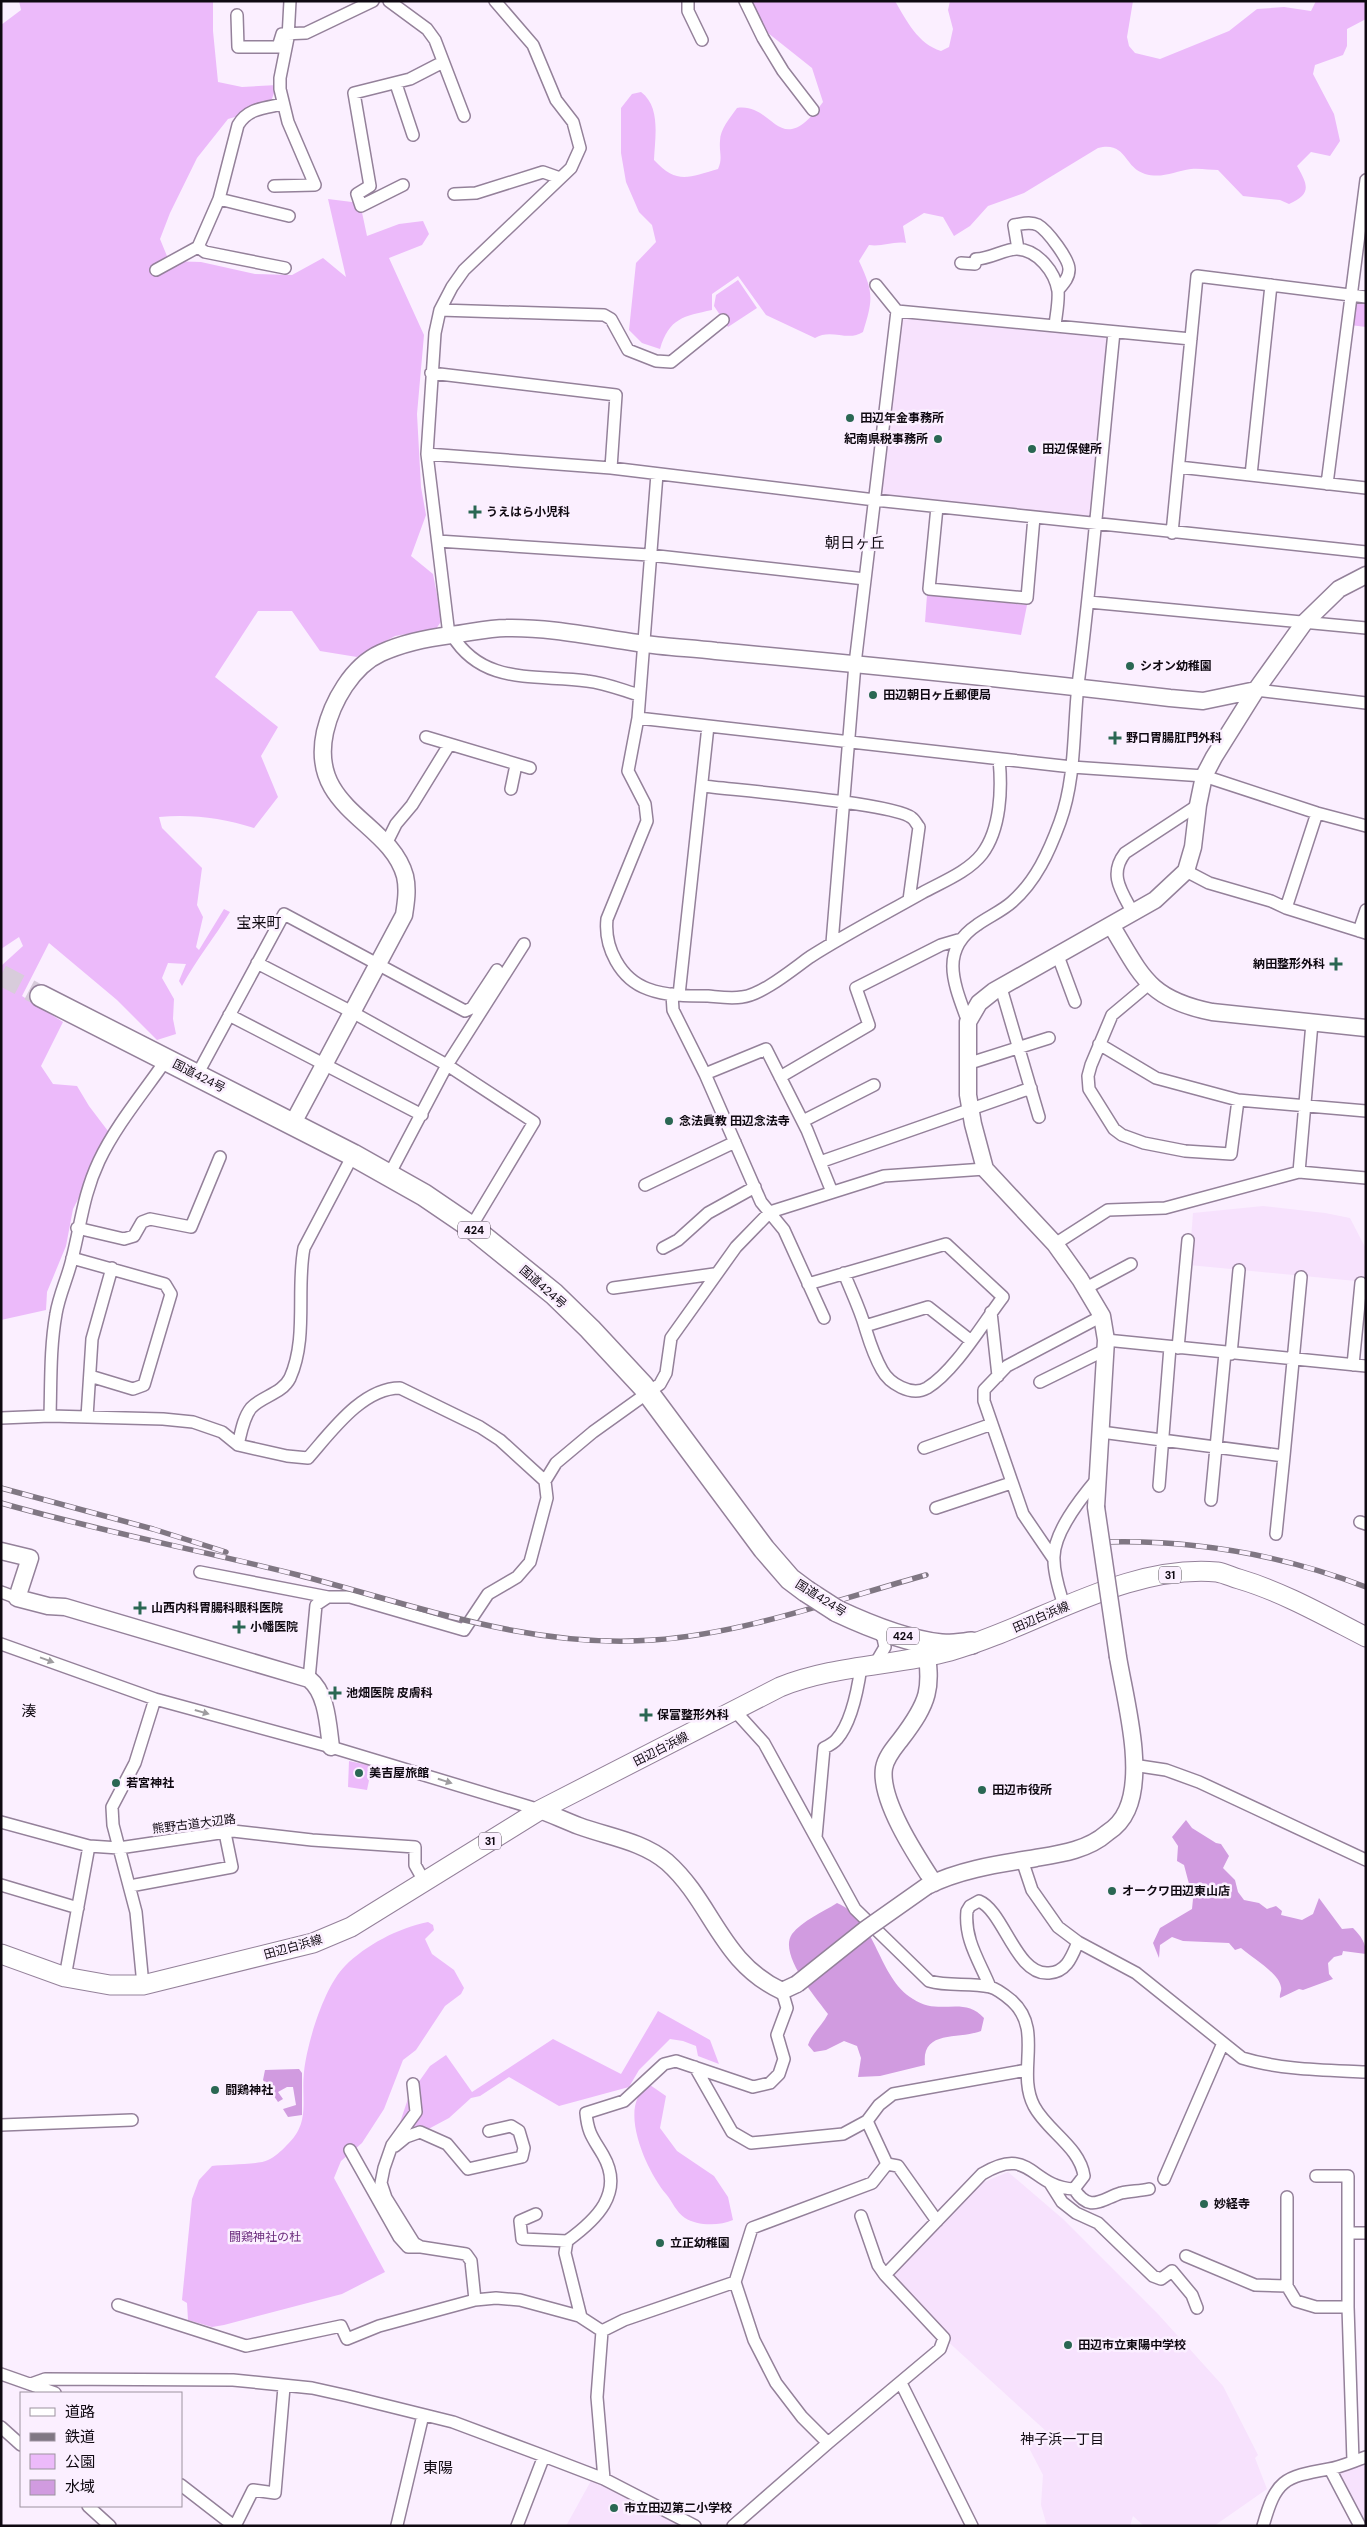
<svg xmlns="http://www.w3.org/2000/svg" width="1367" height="2527" font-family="'DM Sans','Noto Sans JP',sans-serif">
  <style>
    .built { fill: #f7e2fd }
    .green { fill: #ecbafa }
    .water { fill: #d19be0 }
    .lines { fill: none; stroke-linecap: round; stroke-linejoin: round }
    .highway-tunnel { stroke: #d8ccdb; stroke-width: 21; stroke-dasharray: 21 11; stroke-linecap: butt }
    .street-casing { stroke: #94819a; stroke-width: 14 }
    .secondary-casing { stroke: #94819a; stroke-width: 19 }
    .primary-casing { stroke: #94819a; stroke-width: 21 }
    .highway-casing { stroke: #94819a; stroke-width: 24 }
    .street { stroke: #fff; stroke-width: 11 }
    .secondary { stroke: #fff; stroke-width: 16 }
    .primary { stroke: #fff; stroke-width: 19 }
    .highway { stroke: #fff; stroke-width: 21 }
    .rail-casing { stroke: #807783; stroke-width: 5.5 }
    .rail { stroke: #fbefff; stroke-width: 4; stroke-dasharray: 11; stroke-linecap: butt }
    .secondary-bridge-casing { stroke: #94819a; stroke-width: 19; stroke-linecap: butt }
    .highway-bridge-casing { stroke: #94819a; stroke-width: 24; stroke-linecap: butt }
    .secondary-bridge { stroke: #fff; stroke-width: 16 }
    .highway-bridge { stroke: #fff; stroke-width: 21 }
    .oneway { fill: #9f9da0 }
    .poi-dot { fill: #2a6753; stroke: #fbefff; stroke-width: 2 }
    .labels { text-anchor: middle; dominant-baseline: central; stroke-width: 5; stroke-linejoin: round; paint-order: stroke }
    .shield { fill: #fbefff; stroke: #564e58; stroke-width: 1 }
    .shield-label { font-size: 11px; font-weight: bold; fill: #0f0911 }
    .poi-label { font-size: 12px; font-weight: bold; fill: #0f0911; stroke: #fbefff; text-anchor: start }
    .street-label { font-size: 12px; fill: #0f0911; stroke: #fbefff }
    .park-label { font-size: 12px; fill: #6c2c7d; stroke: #fbefff }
    .neighbourhood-label { font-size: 14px; fill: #0f0911; stroke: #fbefff }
    .quarter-label { font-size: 15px; fill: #0f0911; stroke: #fbefff }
  </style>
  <rect width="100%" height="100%" fill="#fbefff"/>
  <path class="built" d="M898,313l208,22 4,6 -19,174 -6,3 -199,-21 -5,-7z
    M1263,1206l62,7 25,5 16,31v33l-177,-17 4,-52z
    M1008,2172l55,47 95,95 65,72 35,69 -3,3 12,31 -53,37h-70l-11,-10 -3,10h-83l-6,-21 2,-30 -15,-29 19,-14 -103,-94 -59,-63 52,-46 45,-46z
    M1366,2464v62l-2,-7 -29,-47z
    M592,2479l92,47h-118z"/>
  <path class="green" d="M19,1h194v30l5,51 24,5 35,-2 -8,22 -41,12 -31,39 -27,55 -10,26 9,22 32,1 54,12 37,1 31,-17 23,19 -18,-78 32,4 7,33 32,-12 24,-3 6,13 -7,11 -33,13 35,77 -7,79 4,73 5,28 -15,41 22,18 9,46 -6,9 -41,7 -38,21 -37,-6 -28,-40h-34l-43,66 63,50 -17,29 17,41 -24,31c-32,-10 -62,-14 -95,-11l3,11 40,40 -5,37 6,12 -7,30 3,3 25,-41 6,3c-16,26 -34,48 -48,74l-3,-5 7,-17 -18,-1 -6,15 12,21 -1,20 3,15 -19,6 -40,-40 -68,-57 -27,53 41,26 -22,44 12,18 24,2 12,20 22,29 -38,74 -7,37 -19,46 -1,18 -45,10v-354l22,-20 -4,-9 -18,12v-924l20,-15z
    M741,1h154c11,19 23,43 46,50l8,-4 4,-18 -5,-19 2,-9h183l-6,36 2,9 6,7 25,6 69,-28 28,-22 27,-2 27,4 5,-10h50v18l-19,10v17l-4,9 -28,10 -2,9 21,40 6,27 -10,15 -19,-4 -14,14c11,19 15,28 -8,38l-9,-4 -37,-4 -25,-26c-8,0 -18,-2 -27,-1 -16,2 -29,10 -46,5 -22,-7 -18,-33 -47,-26l-74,45 -36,13 -18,20 -16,10 -11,-19 -19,-4 -21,13 3,17c-13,-2 -24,4 -37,2l-10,16c15,32 14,38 4,71 -15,10 -32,-4 -48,6l-49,-23 -28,-39 -26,18v16c-28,6 -43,8 -52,39l-18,-6 -13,-13 7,-67 20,-21 -4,-17 -13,-13 -13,-30 -5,-29v-45l11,-14 9,-2c20,15 14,45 13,68 23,25 35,17 64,9 5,-11 1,-16 2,-28 0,-12 10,-23 17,-33 38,-6 41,55 86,-6l-11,-34 -44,-35 -26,-27z
    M738,280l19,28 -29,19 -14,-21 2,-11z
    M1354,297l12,2v28l-16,-2z
    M927,595l100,10 -6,30 -96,-13z
    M349,1761l23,5 -5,24 -19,-3z
    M428,1922l5,3 1,5 -9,9 7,15 22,16 10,18 -3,6 -16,12 -29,44 -13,10 -19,49 -22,34 -21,18 -7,17 51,94 -43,22 -118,31 -12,2 -24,-7 -1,-17 -5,-3 10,-101 7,-19 13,-14c13,-2 47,-1 56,-6 7,-3 13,-9 18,-14 25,-23 15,-44 18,-74 3,-29 20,-85 41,-106 21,-21 53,-38 83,-44z
    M658,2011l52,29 9,24 -21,-8 -2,-10 -13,-5 -13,-2 -31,31 -10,17 -70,19 -50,-29 -29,19 -9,2 -22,20 -58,31 22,-65 5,-1 12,-17 16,-11 26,37 81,-53 68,35z
    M650,2085l16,11 -6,32 17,23 37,25 14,21 5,23c-13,6 -36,6 -48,-2 -9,-6 -13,-17 -19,-24 -19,-22 -51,-91 -16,-109z"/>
  <path class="water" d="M1186,1820l6,8 24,15 5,1 8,12 -6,12 12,12 3,12 6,8 15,3 8,6 9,-3 6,5 -1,4 21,5 11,-6 6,-16 23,31 11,-1c8,8 13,15 13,26l-23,-3 -1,4 -8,2 -6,6 1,11 4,5 -30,11 -4,-1 -19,9c-1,-4 2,-7 1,-11 -2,-14 -29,-29 -40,-39l-6,2 -6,-7 -46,-2 -11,-4 -12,8 -1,13 -6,-15 7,-15 32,-19 1,-10 -9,-34 -7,-4 1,-15 -6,-9z
    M837,1903c41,17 40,74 76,96 27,18 50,-4 71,19l-3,13c-23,9 -60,-2 -56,34l-45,11 -22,1 3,-19 -4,-12 -13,-5 -18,9 -12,2 -6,-7c4,-12 14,-19 20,-31 -12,-16 -50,-60 -36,-80 10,-13 31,-22 45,-31z
    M299,2069l3,4v42l-14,2 -5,-8 13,-4 -3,-18h-6l-9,5 5,7 -5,3 -15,-22 2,-10z"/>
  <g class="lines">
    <path class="highway-tunnel" d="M1,975l40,21"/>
    <g class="street-casing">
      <path id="street" d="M389,1l38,28 8,11 29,76
        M688,1v10l14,29
        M745,1l18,37 20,33 30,39
        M237,15l1,32h40l4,-13 24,-1 67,-32
        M396,84l17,51
        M403,185l-42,21 -4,-12 13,-8 -16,-93 56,-14 33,-17
        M274,186l41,-1 -27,-63 -8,-33v-11l8,-40 2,-37
        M454,194l22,-1 67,-21 17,6
        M219,199l70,17
        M198,247l7,5 80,16
        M1018,249l-4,-24c8,-1 16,-4 24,0 9,5 32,35 31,45 0,8 -6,14 -11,20
        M961,263l14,1 1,-5c14,0 28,-10 41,-10 21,1 38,23 41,42 1,11 -2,24 -3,35
        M156,270l42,-23 21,-48 19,-74c10,-17 27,-17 45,-21
        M876,285l21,26 294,28
        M440,310l164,5 7,4 17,31 28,11 15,1 52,-42
        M431,373l185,22 -5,73
        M427,454l184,14 264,32 491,52
        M1179,467l187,21
        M657,474l-19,244 -10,53 17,33 2,17 -40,98c-3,28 13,60 41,70 18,7 41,7 60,7 11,1 23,3 34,1 20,-2 51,-28 68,-40 36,-23 75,-43 112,-64 20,-11 46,-21 60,-39 19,-25 20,-66 17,-95
        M1251,475l20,-190
        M1327,484l39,-304
        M937,507l-8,82 98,9 7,-81
        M1172,533l25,-257 169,21
        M438,541l211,14 216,24
        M1089,602l277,26
        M449,635l-22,-181 8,-121 5,-23 12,-23 12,-17 107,-102 9,-20 -7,-26 -17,-22 -23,-55 -38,-44
        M452,635c31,51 84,39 135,46 18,2 35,9 52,14
        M1256,690l110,13
        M638,718l434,49 132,9 113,37 49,13
        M426,737l104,31
        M703,786c32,4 192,17 209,32 3,2 5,7 7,9l-10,73
        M511,789l5,-24
        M386,844l10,-20 16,-19 37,-60
        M1186,871l23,12 62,18 15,7 80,25
        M1286,908l31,-95
        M1133,913c-11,-21 -25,-38 -8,-60l73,-48
        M1359,931l7,-21
        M832,943l23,-279 42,-353
        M1058,956l17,46
        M257,963l95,49 95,53 87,57 -63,105
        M1149,984l-37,31 -21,50 -3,11 1,13 25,40 8,6 22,8 41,8 46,3 7,-54
        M1001,988l38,129
        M672,994l1,16 32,64 56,128 23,28 40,88
        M679,995l29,-269
        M229,1015l193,100
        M968,1022c-13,-36 -30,-71 9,-97 11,-8 25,-14 35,-23 24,-21 37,-50 48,-80 16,-44 13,-92 18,-137 15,-118 24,-236 36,-353
        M1099,1044l57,34 82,22 128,11
        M967,1064l82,-26
        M705,1074l61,-25 41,81 25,62
        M197,1075l87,-161 181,97 7,-3 25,-38
        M780,1077l89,-52 -13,-37 85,-43 17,-5
        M803,1121l71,-36
        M820,1162l211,-74
        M1299,1172l67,6
        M389,1175l58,-110 77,-121
        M645,1185l90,-43
        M77,1228l47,11 10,-3 8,-14 8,-3 41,8 29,-70
        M1055,1244l53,-34 57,-2 134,-36 13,-149
        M663,1248l15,-8 30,-27 47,-26
        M72,1258l93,26 6,10 -27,91 -11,4 -43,-13
        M808,1284l138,-40 57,53c-20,26 -48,74 -76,91 -16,9 -38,-5 -45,-18 -9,-16 -12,-27 -17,-43 -5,-18 -14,-36 -21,-54
        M613,1288l101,-14
        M1086,1288l45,-24
        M991,1312l7,64
        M865,1326l63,-19 42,33
        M1106,1340l260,26
        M1178,1348l10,-108
        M1231,1354l8,-84
        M1353,1365l8,-82
        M1040,1382l65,-32
        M50,1416c1,-34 0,-69 6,-102 3,-19 12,-37 16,-55 9,-35 11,-64 27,-98 17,-36 45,-69 67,-101
        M87,1417l5,-78 20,-71
        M1,1418l49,-2 113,3 30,3 29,10 16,13 49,11 21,2c23,-26 54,-70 92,-70l80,39 20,13 45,41
        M1101,1432l183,24 17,-179
        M238,1445c3,-12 5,-27 13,-37 11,-12 31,-14 39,-30 18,-40 6,-89 14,-130l49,-93
        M924,1448l68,-24
        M1159,1486l11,-139
        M1211,1500l14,-147
        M936,1508l75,-25
        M1360,1522l6,2
        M1276,1534l8,-78
        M1053,1558l-30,-44 -39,-113v-11l23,-24 95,-50
        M200,1572l128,25
        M1,1592l16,6
        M1064,1606c-4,-14 -10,-30 -10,-46 -2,-26 27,-62 43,-81
        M1,1644l154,55 176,48 209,63
        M871,1664l7,-5 7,-12 -2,-9 -5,-7
        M309,1679l7,-74 12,-8h22l114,33 24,-36 29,-17 13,-15 17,-64 -2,-17 11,-18 37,-31 67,-48 6,-11 5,-35 65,-91 34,-35 114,-36 101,-7
        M1133,1765l33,5 33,12 167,78
        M1,1822l88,24 30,2 114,-17 79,9 103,7v18l9,16
        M816,1837l8,-89c4,-2 10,-5 13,-9 15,-17 21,-51 24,-72
        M1022,1860l10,30 26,37 20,15 58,31 106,85c39,12 83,12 124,14
        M1,1885l77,23
        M130,1886l102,-19 -7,-34
        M65,1977l24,-131
        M143,1985l-7,-73 -23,-87 -1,-18 23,-44 20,-64
        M990,1987c-10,-25 -26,-47 -23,-76l3,-5 9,-5c25,10 37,75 70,72 18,-1 23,-17 29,-31
        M695,2067l37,65 19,11 92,-9 24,-13
        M413,2084l3,28 -24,33 -8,23 -3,15 5,15 28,45 7,4 45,7 5,7 4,39
        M1,2125l131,-5
        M395,2146l11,-9 14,-5 27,12 21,25 54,-12 2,-9 -5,-17 -8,-5 -22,5
        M350,2150l49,87 9,10h11
        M1316,2176h32v131l5,154
        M1164,2179l59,-136
        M1050,2183l12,19 14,11 22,10 55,53 8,3 11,-8 20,24 5,13
        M1074,2189c16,24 26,11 47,4 9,-2 19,-2 28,-4
        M1287,2197v89l9,15 20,6h32
        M536,2214l-16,7 2,18 45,2
        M861,2216l17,49 7,10
        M937,2221l-39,-55 -11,-2 -20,-43 12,-16 14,-11 134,-24
        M1348,2233h18
        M1186,2256l69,29 32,1
        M118,2305l128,41 95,-20 6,13 32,-13 96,-26 21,-2 24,2 59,16 23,15
        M581,2317l-16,-64 2,-12c29,-21 58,-48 36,-86 -10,-17 -15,-21 -17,-42l38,-12 40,-37 12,-3 77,26 17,-4 9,-9 5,-15 -7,-24 10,-27 -5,-17
        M602,2331l-5,66 7,82
        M602,2331l22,-11 111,-38
        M1,2374l54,19
        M901,2383l71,143
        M31,2384l14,-5 188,1 79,8 36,8 105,26 91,34 60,23 91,47
        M1,2427l20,18
        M828,2443l-26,-26 -26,-34 -22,-43 -19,-58 17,-54 120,-45 15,-19
        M1330,2469l30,57
        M181,2485l53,41
        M88,2506l22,20
        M397,2525l26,-110
        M235,2526l18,-36 22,3 9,-106
        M517,2526l27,-70
        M733,2526l95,-83 112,-94 4,-11 -59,-63 97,-101c49,-30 48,13 92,15l10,-13c-4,-29 -37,-45 -50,-70 -18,-34 10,-76 -22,-105 -6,-5 -14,-12 -22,-14 -20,-5 -41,0 -61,-6l-74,-72 -91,-166 -29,-32
        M1263,2526c13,-46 20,-49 66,-57 12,-2 25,-8 37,-12"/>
    </g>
    <g class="secondary-casing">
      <path id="secondary" d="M1111,925c31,51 37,74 101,87l154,16
        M293,1123l111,-208c2,-13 4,-26 1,-39 -15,-55 -97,-66 -80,-144 7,-30 27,-66 56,-79 22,-10 46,-15 70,-18 18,-2 37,-7 55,-7 44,-1 89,9 132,15 26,4 52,5 78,8 151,14 303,29 454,47l33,3 53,-11
        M1096,1507l10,-167 -4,-24 -22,-37 -25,-35 -70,-75 -12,-45 -5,-29v-73l11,-19 15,-12 161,-91 31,-29 7,-24 5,-42 6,-29 10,-19 42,-67 48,-67 35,-34 27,-14
        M1,1551l29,7 -13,40 31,8 17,1 244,72c18,14 19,46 22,68
        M925,1643c8,46 4,59 -24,96 -7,9 -15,18 -17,29 -5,32 33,89 50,115
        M540,1810c13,5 26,11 39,16 30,11 63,15 88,36 46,41 53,100 115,129l15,-7
        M927,1886c34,-17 72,-22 109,-28 24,-4 52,-8 71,-25 8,-5 16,-14 20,-23 18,-40 -2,-111 -9,-153"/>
    </g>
    <g class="primary-casing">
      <path id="primary" d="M1,1954l64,23 45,8h33l170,-42 38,-16 189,-117 240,-123c54,-22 114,-21 170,-36 86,-24 174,-87 267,-79 7,1 15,5 22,7 44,13 86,37 127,58"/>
    </g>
    <g class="highway-casing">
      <path id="highway" d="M41,996l312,159 71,40 47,32 83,67 36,35 53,57 121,163 26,30 16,12
        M837,1611c32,15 69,30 104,34 10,1 21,-1 31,-2"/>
    </g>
    <use href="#street" class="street"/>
    <use href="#secondary" class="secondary"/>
    <use href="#primary" class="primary"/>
    <use href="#highway" class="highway"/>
    <g class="rail-casing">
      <path id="rail" d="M1,1488l152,41 73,23
        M1,1503c98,28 198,47 297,72 117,30 232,74 355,65 90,-6 186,-41 273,-65
        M1108,1542c89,-2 174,13 258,45"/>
    </g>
    <use href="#rail" class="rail"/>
    <g class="secondary-bridge-casing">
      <path id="secondary-bridge" d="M1096,1507l22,150
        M797,1984l69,-55 61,-43"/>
    </g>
    <g class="highway-bridge-casing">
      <path id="highway-bridge" d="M806,1591l31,20"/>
    </g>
    <use href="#secondary-bridge" class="secondary-bridge"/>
    <use href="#highway-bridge" class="highway-bridge"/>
  </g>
  <defs><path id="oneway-solid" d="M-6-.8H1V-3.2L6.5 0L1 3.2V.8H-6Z" transform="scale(1.25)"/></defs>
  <g class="oneway">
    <use href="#oneway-solid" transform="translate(47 1660) rotate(20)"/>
    <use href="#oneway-solid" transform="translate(202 1712) rotate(16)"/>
    <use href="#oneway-solid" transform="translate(445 1781) rotate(17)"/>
  </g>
  <g class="poi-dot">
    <circle cx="850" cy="418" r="5"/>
    <circle cx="938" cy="439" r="5"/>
    <circle cx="1032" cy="449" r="5"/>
    <path d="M472.5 504.5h5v5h5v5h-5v5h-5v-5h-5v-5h5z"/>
    <circle cx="1130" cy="666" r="5"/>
    <circle cx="873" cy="695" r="5"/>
    <path d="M1112.5 730.5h5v5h5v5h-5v5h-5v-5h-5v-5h5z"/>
    <path d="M1333.5 956.5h5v5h5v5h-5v5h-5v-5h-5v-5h5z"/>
    <circle cx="669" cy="1121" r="5"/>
    <path d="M137.5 1600.5h5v5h5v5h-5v5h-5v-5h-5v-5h5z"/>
    <path d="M236.5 1619.5h5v5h5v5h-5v5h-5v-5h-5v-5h5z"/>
    <path d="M332.5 1685.5h5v5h5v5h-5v5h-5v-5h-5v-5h5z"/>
    <path d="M643.5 1707.5h5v5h5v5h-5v5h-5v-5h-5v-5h5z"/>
    <circle cx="359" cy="1773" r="5"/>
    <circle cx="116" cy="1783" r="5"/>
    <circle cx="982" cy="1790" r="5"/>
    <circle cx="1112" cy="1891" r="5"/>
    <circle cx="215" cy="2090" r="5"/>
    <circle cx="1204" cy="2204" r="5"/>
    <circle cx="660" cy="2243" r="5"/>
    <circle cx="1068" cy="2345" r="5"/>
    <circle cx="614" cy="2508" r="5"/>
  </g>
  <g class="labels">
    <g class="shield">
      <rect x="458" y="1221.5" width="32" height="17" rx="4"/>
      <rect x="1159" y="1566.5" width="22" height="17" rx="4"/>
      <rect x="887" y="1627.5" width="32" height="17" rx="4"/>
      <rect x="479" y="1832.5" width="22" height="17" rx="4"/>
    </g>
    <g class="shield-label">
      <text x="474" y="1230">424</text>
      <text x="1170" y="1575">31</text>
      <text x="903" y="1636">424</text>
      <text x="490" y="1841">31</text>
    </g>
    <g class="poi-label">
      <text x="860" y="418">田辺年金事務所</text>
      <text x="928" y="439" text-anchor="end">紀南県税事務所</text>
      <text x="1042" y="449">田辺保健所</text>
      <text x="486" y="512">うえはら小児科</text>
      <text x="1140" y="666">シオン幼稚園</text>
      <text x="883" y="695">田辺朝日ヶ丘郵便局</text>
      <text x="1126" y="738">野口胃腸肛門外科</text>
      <text x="1325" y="964" text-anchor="end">納田整形外科</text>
      <text x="679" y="1121">念法眞教 田辺念法寺</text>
      <text x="151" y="1608">山西内科胃腸科眼科医院</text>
      <text x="250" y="1627">小幡医院</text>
      <text x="346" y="1693">池畑医院 皮膚科</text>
      <text x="657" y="1715">保富整形外科</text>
      <text x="369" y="1773">美吉屋旅館</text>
      <text x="126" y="1783">若宮神社</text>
      <text x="992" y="1790">田辺市役所</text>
      <text x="1122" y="1891">オークワ田辺東山店</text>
      <text x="225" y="2090">闘鶏神社</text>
      <text x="1214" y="2204">妙経寺</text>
      <text x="670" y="2243">立正幼稚園</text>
      <text x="1078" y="2345">田辺市立東陽中学校</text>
      <text x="624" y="2508">市立田辺第二小学校</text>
    </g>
    <g class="street-label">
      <text transform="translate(199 1076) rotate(27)">国道424号</text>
      <text transform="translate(543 1287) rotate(41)">国道424号</text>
      <text transform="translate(821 1598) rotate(32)">国道424号</text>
      <text transform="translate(1041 1617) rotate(-23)">田辺白浜線</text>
      <text transform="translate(661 1749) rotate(-27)">田辺白浜線</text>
      <text transform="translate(194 1824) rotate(-7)">熊野古道大辺路</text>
      <text transform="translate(293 1947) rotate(-16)">田辺白浜線</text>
    </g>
    <g class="park-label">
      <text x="265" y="2237">闘鶏神社の杜</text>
    </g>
    <g class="neighbourhood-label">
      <text x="1062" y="2439">神子浜一丁目</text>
    </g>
    <g class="quarter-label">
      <text x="855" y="543">朝日ヶ丘</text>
      <text x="259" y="923">宝来町</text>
      <text x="29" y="1711">湊</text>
      <text x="438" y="2468">東陽</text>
    </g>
  </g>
  <rect width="1367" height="2527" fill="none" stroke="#0f0911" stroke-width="5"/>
  <rect x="20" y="2392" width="162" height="115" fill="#fbefff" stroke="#9d93a0"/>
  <rect x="30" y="2408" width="25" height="8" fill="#ffffff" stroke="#9d93a0"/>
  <text x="65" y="2417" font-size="15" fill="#0f0911">道路</text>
  <rect x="30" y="2433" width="25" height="8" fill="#807783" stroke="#9d93a0"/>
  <text x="65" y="2442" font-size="15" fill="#0f0911">鉄道</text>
  <rect x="30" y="2454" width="25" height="15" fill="#ecbafa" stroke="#9d93a0"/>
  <text x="65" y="2467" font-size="15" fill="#0f0911">公園</text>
  <rect x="30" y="2480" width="25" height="15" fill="#d19be0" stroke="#9d93a0"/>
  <text x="65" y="2492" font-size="15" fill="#0f0911">水域</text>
</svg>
